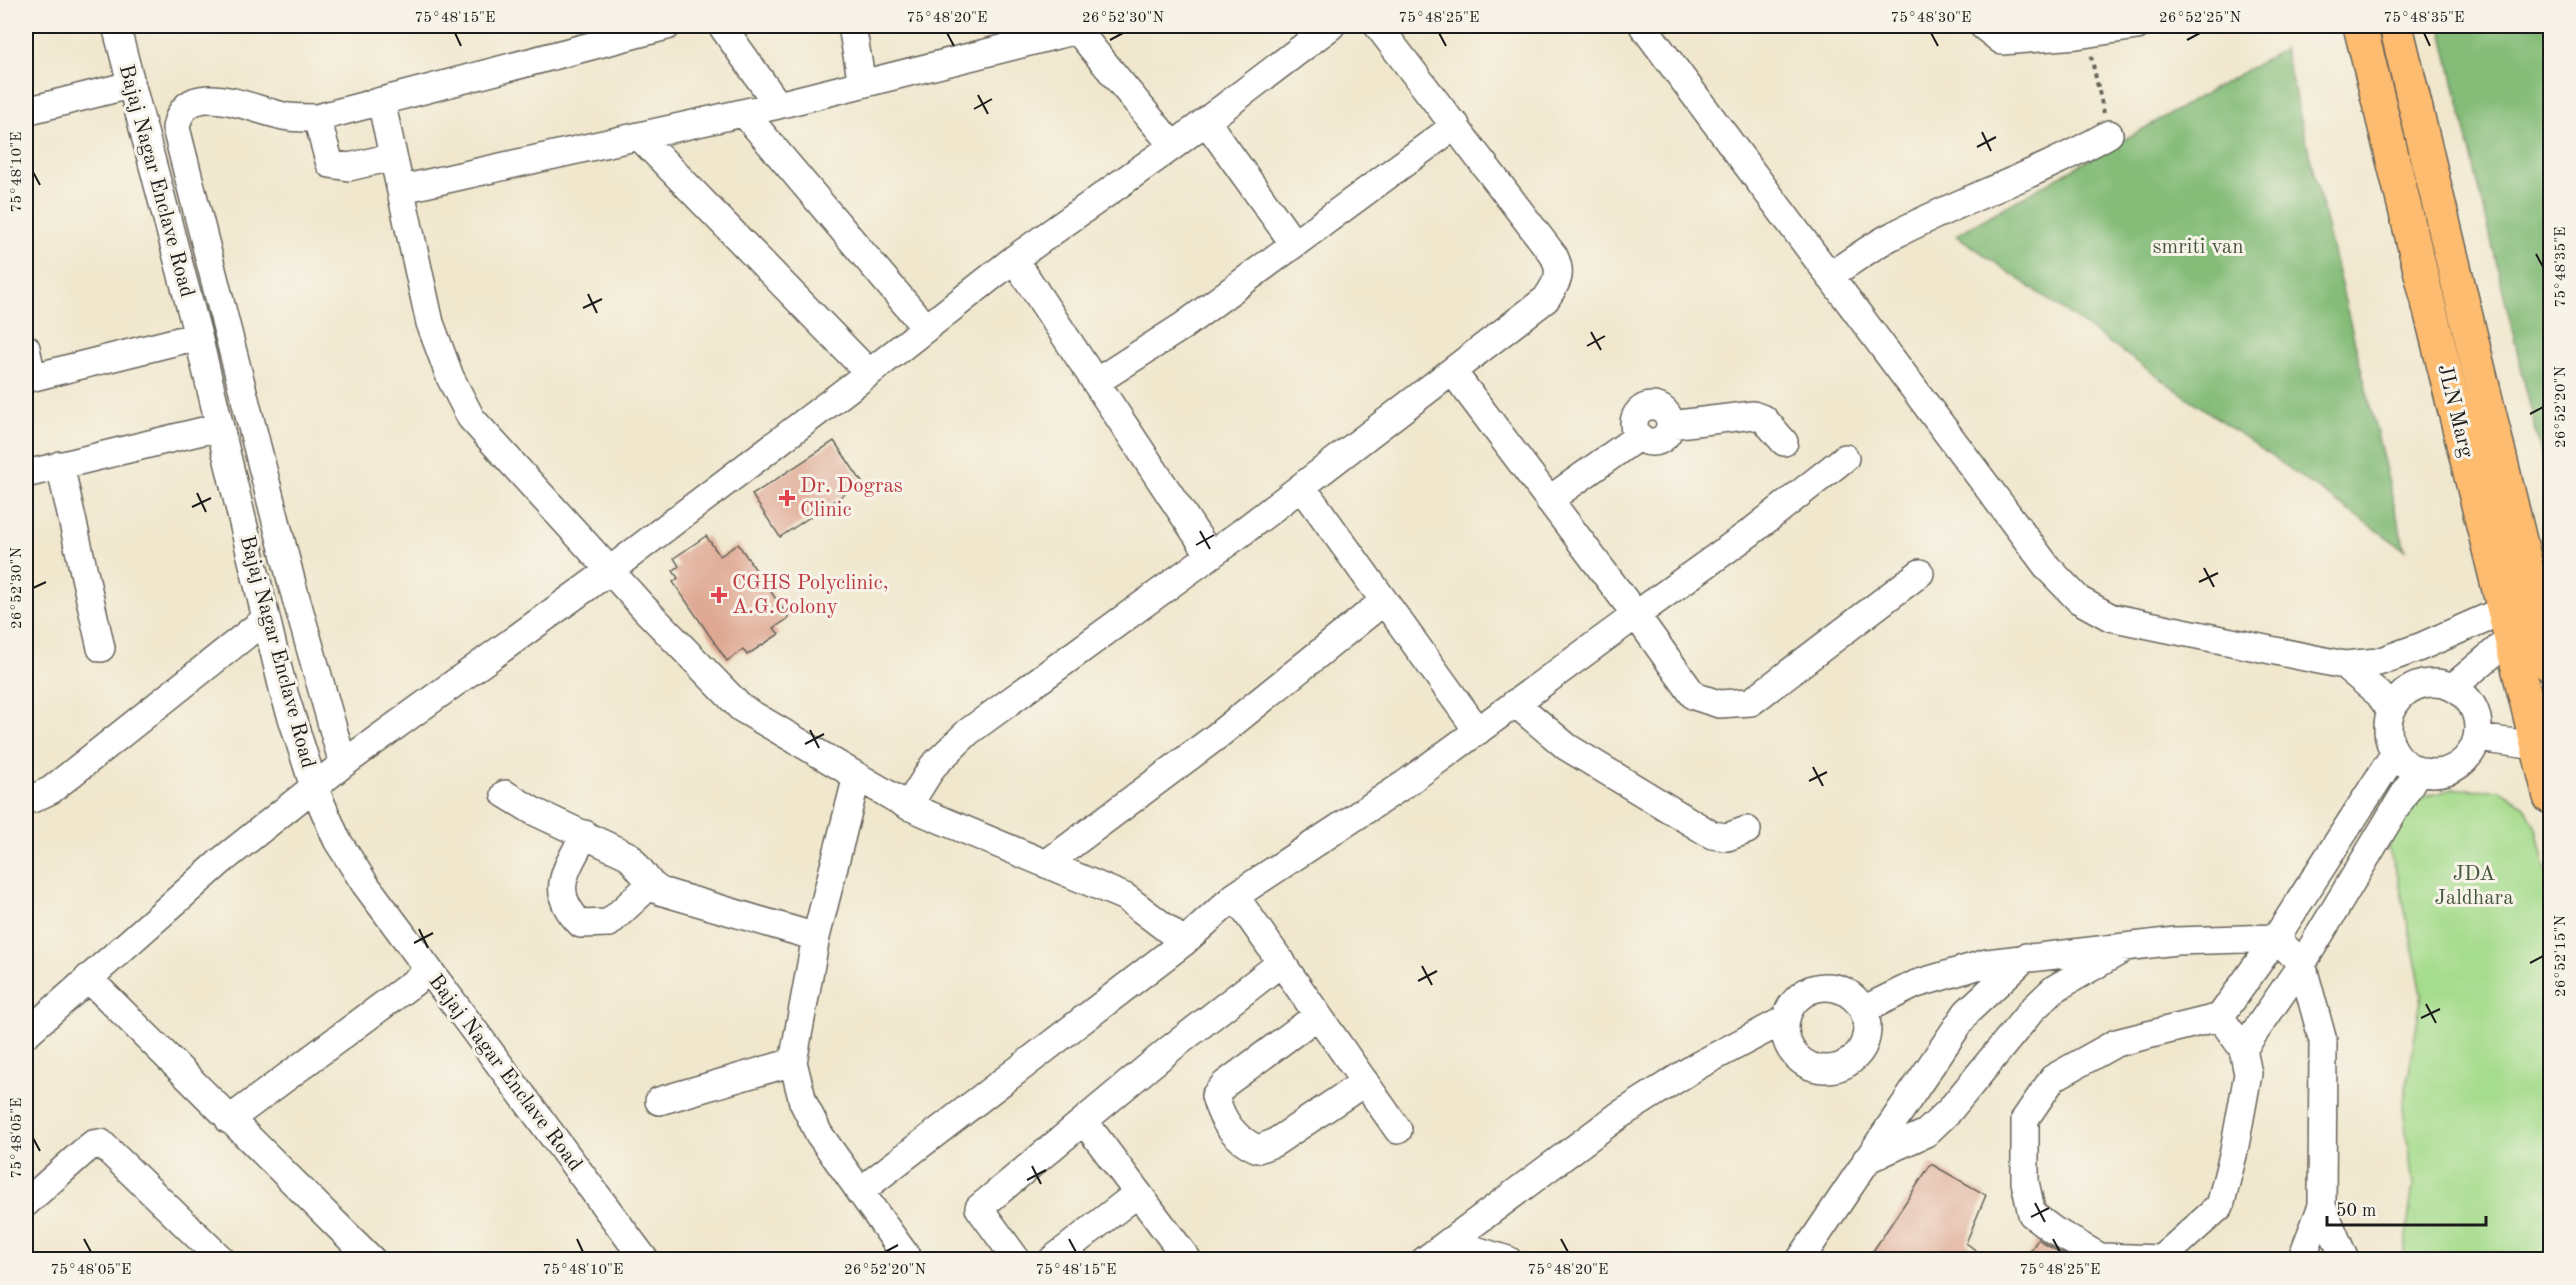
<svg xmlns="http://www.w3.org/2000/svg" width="2576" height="1285" font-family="'Old Standard TT',serif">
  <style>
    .green { fill: #a6dc8d; stroke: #617c54; stroke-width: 1.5 }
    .forest { fill: #84bc78; stroke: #506c4a; stroke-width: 1.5 }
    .building { fill: #dfa893 }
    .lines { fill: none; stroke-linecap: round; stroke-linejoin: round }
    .minor-casing { stroke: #66635a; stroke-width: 30 }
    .major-casing { stroke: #66635a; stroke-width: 36 }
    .path { stroke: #66635a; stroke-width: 4; stroke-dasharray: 4.5 4.5; stroke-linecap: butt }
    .minor { stroke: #fff; stroke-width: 27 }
    .major { stroke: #febc70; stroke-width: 33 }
    .ticks { fill: none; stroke: #1c1c1c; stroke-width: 2 }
    .health-dot { fill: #e0444e; stroke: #f7f3e8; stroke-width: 2 }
    .labels { text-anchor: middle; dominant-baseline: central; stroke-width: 6; stroke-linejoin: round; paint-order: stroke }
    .street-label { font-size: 21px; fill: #1c1c1c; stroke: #f7f3e8 }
    .park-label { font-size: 21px; fill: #45563e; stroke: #f7f3e8 }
    .health-label { font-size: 21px; fill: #be3a42; stroke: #f7f3e8; text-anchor: start }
    .neatline { fill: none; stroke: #1c1c1c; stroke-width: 2 }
    .ticks-label { font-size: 15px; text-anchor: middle; fill: #1c1c1c }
  </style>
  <rect width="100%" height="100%" fill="#f7f3e8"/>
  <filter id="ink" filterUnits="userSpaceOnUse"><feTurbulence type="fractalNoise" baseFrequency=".0167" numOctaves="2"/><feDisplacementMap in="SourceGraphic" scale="12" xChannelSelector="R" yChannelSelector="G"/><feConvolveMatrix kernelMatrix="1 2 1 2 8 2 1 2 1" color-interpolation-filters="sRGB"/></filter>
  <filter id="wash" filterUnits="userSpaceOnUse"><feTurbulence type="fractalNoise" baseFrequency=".008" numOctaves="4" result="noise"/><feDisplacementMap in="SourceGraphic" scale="24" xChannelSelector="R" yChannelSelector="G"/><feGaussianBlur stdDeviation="1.35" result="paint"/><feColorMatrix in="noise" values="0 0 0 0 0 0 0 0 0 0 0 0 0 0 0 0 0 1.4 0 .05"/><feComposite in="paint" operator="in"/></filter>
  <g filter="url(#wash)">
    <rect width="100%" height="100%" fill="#f0e7cd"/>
    <path class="green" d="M2452,789l48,1 25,16 11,22 14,64v367h-147l10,-74 -10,-77 19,-115 -25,-121 -10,-27 25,-44z"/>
    <path class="forest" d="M2441,26h109v465z
      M2284,49l121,501 -449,-315z"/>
    <g id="blocks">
      <path class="building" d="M834,441l28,41 -82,55 -28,-42z
        M706,536l14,20 18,-12 51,74 -15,10 5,6 -32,21 -4,-6 -16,12 -54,-79 5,-4 -5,-7 6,-5 -5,-8z
        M1931,1164l55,31 -20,48 23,17h-122z
        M2038,1239l7,5 28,16h-48z"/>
    </g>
  </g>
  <g filter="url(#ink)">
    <use href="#blocks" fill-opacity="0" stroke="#66635a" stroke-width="1.5"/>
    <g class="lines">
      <g class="minor-casing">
        <path id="minor" d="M116,26l82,310 86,357 30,94 23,53 28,44 280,376
          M722,26l56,79
          M852,26l10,58
          M1643,26l405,542 31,32 31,17 234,48 34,-3 42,-15 84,-37
          M1983,26l19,15 75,-6 60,-9
          M381,101l49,222 20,54 21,41 173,190 97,100 167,98 217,91 59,45
          M26,111l104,-26
          M744,113l182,215
          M317,118l13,46 19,3 43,-10
          M1206,121l88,123
          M639,136l230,237
          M402,189l376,-84 299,-75 96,116
          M1014,259l196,296
          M1829,276c21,-13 41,-29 63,-40 71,-37 147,-62 217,-102
          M26,348l6,29
          M26,379l172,-43
          M1096,382l87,-56 273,-201
          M1634 424a18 18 0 1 1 36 0a18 18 0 1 1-36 0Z
          M1670,425l83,-10 11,4 20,23
          M1845,458l-94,74 -115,83 58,81 25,8 32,-2 169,-129
          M60,465l41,183
          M26,474l193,-47
          M1302,487l176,244
          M1549,500l90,-64
          M2344,665l35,29 12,17
          M2388 728a45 45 0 1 1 90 0a45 45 0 1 1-90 0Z
          M2453,687l58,-49
          M1515,703l52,44 145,88 15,2 20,-7
          M2478,738l59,8
          M343,764l-51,-180 -116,-456c9,-55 79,-16 113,-11 9,1 18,1 28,1l350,-92
          M505,794l28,17 96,45 22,28 9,7 156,46
          M26,798l6,1 19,-9 215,-171
          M908,806l25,-40 35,-34 273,-199 305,-234c11,-17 17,-24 8,-43l-176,-230
          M585,834c-18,35 -38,58 -4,90l28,-1 42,-39
          M1046,864l171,-128 167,-135
          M1235,896l163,234
          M88,978l284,282
          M1785 1028a41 41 0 1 1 82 0a41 41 0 1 1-82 0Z
          M1863,1010l53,-26 71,-21 189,-22 100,-3 26,26 21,77 -1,165 -21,54
          M1318,1015l-93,69 -10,12c7,25 19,43 43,53l16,-6 91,-61
          M2220,1017l23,32 5,25 -14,77 -14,55 -59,53 -61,-2 -47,-27 -21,-16 -7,-32v-63l28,-41 63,-35 104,-26 56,-79 119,-185
          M26,1034l194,-172 123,-98 266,-193 260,-198 145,-114 159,-113 158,-120
          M2243,1049l59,-85 116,-193
          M793,1062l10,40 16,32 90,126
          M659,1101l134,-39 23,-125 41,-161
          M229,1120l200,-149
          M1084,1121l104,139
          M1866,1160l60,-27 23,-22 83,-101 22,-21 66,-38
          M859,1192l325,-250 51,-46 170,-112 231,-169 -183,-243
          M26,1203l57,-51 10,-8 8,-1 121,117
          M2322,1206l23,54
          M1449,1242l59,18
          M1017,1260l-38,-52 191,-159 112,-87
          M1052,1260l86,-67
          M1425,1260l193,-144 79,-50 89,-47
          M1800,1260l167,-248 59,-55"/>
      </g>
      <g class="major-casing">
        <path id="major" d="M2360,26l190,771
          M2396,26l154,639"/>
      </g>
      <path class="path" d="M2091,56l13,57"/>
      <use href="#minor" class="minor"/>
      <use href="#major" class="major"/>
    </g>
  </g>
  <path class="ticks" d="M455,33l6,13M947,33l7,13M1439,33l7,13M1931,33l7,13M2424,33l6,13M1110,40l13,-7M2187,40l13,-7M978,95l10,19M974,109l18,-10M1982,132l9,19M1977,147l19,-10M33,172l7,13M2536,254l7,13M588,294l9,19M583,308l19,-9M1591,332l10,18M1587,346l18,-10M2530,414l13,-7M197,493l9,19M192,507l19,-9M1200,531l10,18M1196,545l18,-10M2204,568l10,19M2199,582l19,-9M33,588l13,-6M810,730l9,18M805,744l19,-10M1813,767l10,19M1809,781l18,-9M419,929l9,19M414,943l19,-10M2530,963l13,-7M1422,966l10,19M1418,981l19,-10M2426,1004l10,19M2421,1018l19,-9M33,1138l7,13M1032,1166l9,18M1027,1180l19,-10M2035,1203l10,19M2031,1217l18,-9M84,1239l7,13M577,1239l6,13M1069,1239l7,13M1561,1239l7,13M2053,1239l7,13M885,1252l13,-7"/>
  <g class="health-dot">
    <path d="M784 489h6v6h6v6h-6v6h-6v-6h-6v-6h6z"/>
    <path d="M716 586h6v6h6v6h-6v6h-6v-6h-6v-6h6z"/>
  </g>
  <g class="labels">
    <g class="street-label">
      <text transform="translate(156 181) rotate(75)">Bajaj Nagar Enclave Road</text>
      <text transform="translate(2455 411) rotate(76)">JLN Marg</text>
      <text transform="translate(277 652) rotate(75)">Bajaj Nagar Enclave Road</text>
      <text transform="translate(505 1073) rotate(53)">Bajaj Nagar Enclave Road</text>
    </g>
    <g class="park-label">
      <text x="2198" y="247">smriti van</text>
      <text x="2474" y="874">JDA<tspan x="2474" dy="24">Jaldhara</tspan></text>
    </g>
    <g class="health-label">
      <text x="800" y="486">Dr. Dogras<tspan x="800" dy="24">Clinic</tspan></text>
      <text x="732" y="583">CGHS Polyclinic,<tspan x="732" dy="24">A.G.Colony</tspan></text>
    </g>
  </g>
  <rect width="2576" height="1285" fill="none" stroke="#f7f3e8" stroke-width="66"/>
  <path d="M2327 1216v9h159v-9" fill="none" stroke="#1c1c1c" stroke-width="3"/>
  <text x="2336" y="1216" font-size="18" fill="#1c1c1c" stroke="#f7f3e8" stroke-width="4.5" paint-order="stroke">50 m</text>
  <rect x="33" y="33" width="2510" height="1219" class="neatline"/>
  <g class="ticks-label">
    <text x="455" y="22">75°48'15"E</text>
    <text x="947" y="22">75°48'20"E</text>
    <text x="1123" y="22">26°52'30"N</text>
    <text x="1439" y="22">75°48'25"E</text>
    <text x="1931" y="22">75°48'30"E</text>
    <text x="2200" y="22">26°52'25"N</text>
    <text x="2424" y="22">75°48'35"E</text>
    <text transform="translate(16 172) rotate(-90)" y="5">75°48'10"E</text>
    <text transform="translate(2560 267) rotate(-90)" y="5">75°48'35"E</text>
    <text transform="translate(2560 407) rotate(-90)" y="5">26°52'20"N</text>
    <text transform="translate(16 588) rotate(-90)" y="5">26°52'30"N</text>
    <text transform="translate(2560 956) rotate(-90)" y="5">26°52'15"N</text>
    <text transform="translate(16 1138) rotate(-90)" y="5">75°48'05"E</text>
    <text x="91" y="1274">75°48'05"E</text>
    <text x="583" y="1274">75°48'10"E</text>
    <text x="885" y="1274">26°52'20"N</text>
    <text x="1076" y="1274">75°48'15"E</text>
    <text x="1568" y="1274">75°48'20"E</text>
    <text x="2060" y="1274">75°48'25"E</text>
  </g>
</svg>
